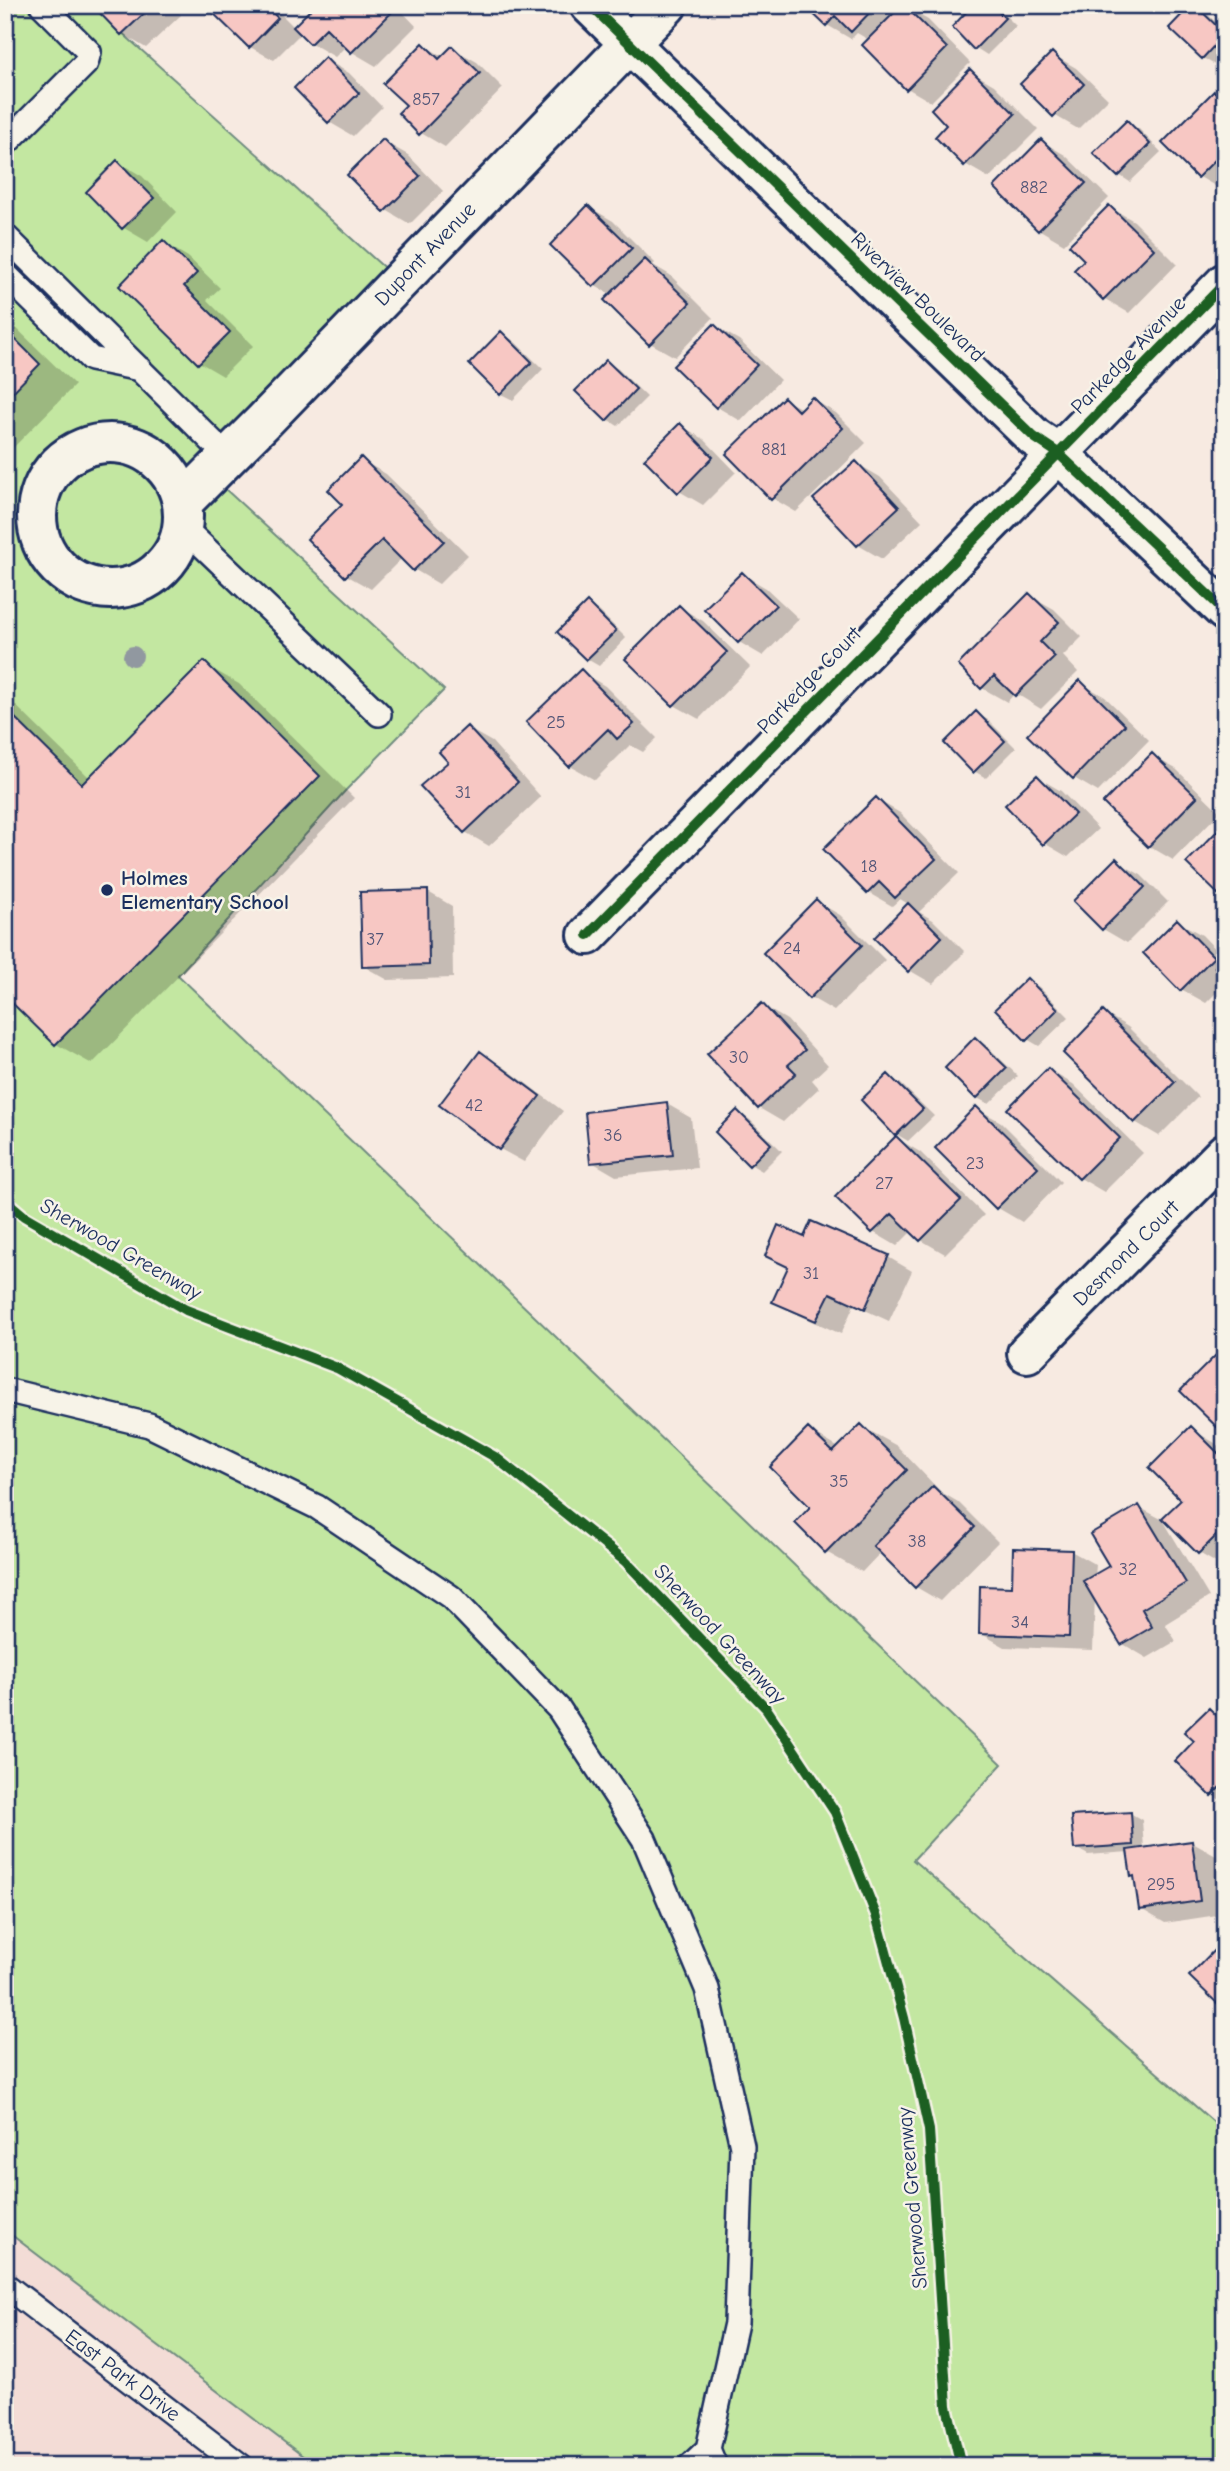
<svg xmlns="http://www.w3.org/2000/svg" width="1230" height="2471" font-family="'Comic Neue',sans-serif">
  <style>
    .built { fill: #f3dcd6 }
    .green { fill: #c3e7a1; stroke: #6f8b80; stroke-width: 2 }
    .shadow { fill: #0003 }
    .building { fill: #f7c7c3; stroke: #1b2f5e; stroke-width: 2 }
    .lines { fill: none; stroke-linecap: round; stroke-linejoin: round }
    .service-casing { stroke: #1b2f5e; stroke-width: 28 }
    .minor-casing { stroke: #1b2f5e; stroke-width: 44 }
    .service { stroke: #f7f3e8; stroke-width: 23 }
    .minor { stroke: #f7f3e8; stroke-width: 38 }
    .cycleway-casing { stroke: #f7f3e8; stroke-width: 15 }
    .cycleway { stroke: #1b5e20; stroke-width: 10 }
    .tree { fill: #9198a0 }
    .poi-dot { fill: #1b2f5e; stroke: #f7f3e8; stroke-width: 2.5 }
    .labels { text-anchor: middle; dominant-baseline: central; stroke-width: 5; stroke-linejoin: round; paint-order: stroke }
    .number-label { font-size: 18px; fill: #525577 }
    .street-label { font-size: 21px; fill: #1b2f5e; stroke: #f7f3e8 }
    .poi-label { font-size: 21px; font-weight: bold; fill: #1b2f5e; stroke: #f7f3e8; text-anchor: start }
  </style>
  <rect width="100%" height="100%" fill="#f7eae1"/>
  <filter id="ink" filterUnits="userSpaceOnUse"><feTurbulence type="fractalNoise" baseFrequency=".0143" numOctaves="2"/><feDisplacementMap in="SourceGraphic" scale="14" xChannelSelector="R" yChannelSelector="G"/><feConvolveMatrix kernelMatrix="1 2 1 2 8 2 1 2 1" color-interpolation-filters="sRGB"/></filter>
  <g filter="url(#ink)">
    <path class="built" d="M5,2230l311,236h-311z"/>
    <path class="green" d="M5,5h86l308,276 -188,195 233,214 -98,100 -168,185 824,789 -89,96 312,272v334h-909l-311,-236z"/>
    <path class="shadow" d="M95,5h76l10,10 -35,33 -24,-14z
      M215,5h57l23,23 22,-23h79l20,21 -40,40 -24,-14 -6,-6 -11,11 -24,-14 -10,-10 -27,27 -24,-13z
      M807,5h106l-3,5 18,10 42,43 -39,39 -24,-14 -38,-48 -12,-7 -6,6 -24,-14z
      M975,5h20l21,21 -29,29 -11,-7z
      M1193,5l12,7 20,19v23l-10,11 -12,-7 -31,-30z
      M423,45l21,12 8,-9 25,14 26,26 -58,59 -24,-14 -13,-28z
      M1052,54l24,14 32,31 -30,30 -24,-14z
      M325,59l24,14 33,34 -29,29 -24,-14 -33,-34z
      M970,71l24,14 44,44 -49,49 -24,-14 -16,-39z
      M1214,93l11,6v89l-3,2 -24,-14z
      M1127,122l12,7 22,23 -31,30 -11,-7z
      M383,141l25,14 35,36 -33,33 -24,-14z
      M1041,141l24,14 44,43 -45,46 -24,-14 -44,-43z
      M118,162l24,14 35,36 -29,30 -24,-14 -36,-36z
      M589,207l24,14 42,42 -2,2 17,10 43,43 -38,39 -25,-14 -38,-48 -17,-9 -42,-41z
      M1109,207l25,14 43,43 -48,49 -24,-14 -29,-29 11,-10z
      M164,243l24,14 32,31 -13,12 46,46 -30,30 -24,-14z
      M5,317l70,68 -70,71z
      M714,326l25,14 41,40 -39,41 -24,-14z
      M501,334l12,6 30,29 -30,31 -12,-6z
      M606,362l12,7 29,28 -29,29 -11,-7z
      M784,399l18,10 10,-10 24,14 30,30 -70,69 -24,-14z
      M680,425l24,14 32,33 -33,33 -24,-14z
      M361,460l25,14 82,81 -29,29 -24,-14 -13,-12 -31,31 -25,-14 -1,-71z
      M856,463l24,14 42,44 -40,38 -24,-14z
      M742,574l24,14 33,31 -36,37 -24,-14z
      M1029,595l25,14 28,28 -19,19 15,16 -37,37 -26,-16 -8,9 -25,-14 -22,-23z
      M587,604l12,7 27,27 -27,28 -12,-7z
      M679,607l24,14 47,46 -51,52 -25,-14 -46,-46z
      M204,664l35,20 115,114 -262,266 -36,-20 -51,-51v-298l85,83z
      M581,672l24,14 52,52 -14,14 -13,-7 -35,35 -25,-14 -42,-44z
      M1081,683l24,14 44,43 -51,52 -24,-14 -45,-43z
      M976,713l12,7 28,28 -30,30 -12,-7z
      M467,728l25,14 49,55 -52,49 -24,-14 -15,-70z
      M1152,756l24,13 44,43 -47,48 -24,-14 -44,-43z
      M1037,777l24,14 37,38 -30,28 -24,-14z
      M876,799l24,14 59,60 -40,39 14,8 32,32 -32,32 -24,-14 -33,-32 34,-33 -10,-6 -8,7 -24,-14z
      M1116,861l25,14 27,27 -41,41 -24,-14z
      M428,892l24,14 1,72 -65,2 -25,-14z
      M816,901l24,14 45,45 -51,51 -24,-14z
      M1177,921l25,14 23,24v25l-19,19 -25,-14z
      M1027,980l12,7 30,30 -30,29 -12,-7z
      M763,1006l24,14 41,45 -16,15 7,8 -36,34 -24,-14z
      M1104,1013l24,14 70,70 -39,39 -24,-14z
      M976,1039l11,7 31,30 -29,28 -12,-6 -30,-30z
      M480,1053l24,14 59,44 -39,51 -24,-13z
      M1048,1070l25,14 70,69 -39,39 -24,-14 -70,-69z
      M888,1076l12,7 34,33 -26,25 -12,-7z
      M667,1104l24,14 6,50 -81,8 -24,-14z
      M976,1108l25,14 60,60 -39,40 -24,-14 -61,-60z
      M737,1112l12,7 33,32 -20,20 -12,-7z
      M896,1138l24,14 64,63 -39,39 -24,-14 -9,-9 -15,15 -24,-14z
      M804,1239l84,18 24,14 -23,50 -35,-16 -13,29 -42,-19 -24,-14 15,-33 -23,-13z
      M861,1426l36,20 44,46 17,10 40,40 -58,59 -24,-14 -35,-35 -19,20 -36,-20 -29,-29 16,-16 -5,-77 31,18z
      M1191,1429l24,14 10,9 -2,115 -24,-14 -16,-53z
      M1139,1507l24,13 46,77 -44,27 11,17 -29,17 -24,-14 -28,-47 -2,53 -88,-3 -25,-14 33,-45 58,-37 25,14 -1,11 16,-10z
      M1209,1710l16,9v84l-13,-8 -15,-54z
      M1130,1813l12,7 2,29 47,-7 25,14 8,58 -59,9 -24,-14 -5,-31 -4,-2 -3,-24 -41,3 -12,-7z"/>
    <path class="building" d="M92,5h61l-32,30z
      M213,5h51l14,13 -29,30 -40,-39z
      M315,5h72l6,6 -42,42 -25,-25 -16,16 -17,-17z
      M804,5h73l-26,27 -16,-16 -9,10z
      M902,5h2l43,43 -41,42 -44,-45z
      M973,5h19l13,13 -31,32 -22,-23z
      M1191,5h4l30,29 -23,25 -33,-31z
      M423,43l16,16 13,-13 28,27 -61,62 -21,-22 8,-8 -23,-21z
      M1052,52l32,32 -31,33 -33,-33z
      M325,57l34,36 -31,30 -34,-35z
      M970,69l45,45 -51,52 -29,-29 11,-12 -15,-16z
      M1214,91l11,10v49l-28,28 -35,-35z
      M1127,120l23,24 -32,33 -25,-24z
      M383,139l37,37 -36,36 -37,-37z
      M1041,139l45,44 -48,48 -44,-44z
      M117,160l37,38 -32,31 -36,-37z
      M588,205l44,43 -39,39 -43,-42z
      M1109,205l45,44 -51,51 -29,-30 10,-10 -15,-15z
      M163,240l34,33 -13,13 46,46 -32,32 -79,-78z
      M645,259l45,44 -41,42 -45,-45z
      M714,324l43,41 -41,43 -43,-42z
      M5,329l35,35 -35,36z
      M501,331l31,31 -32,33 -31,-31z
      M606,360l30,29 -30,32 -31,-30z
      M784,397l14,14 14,-14 31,31 -72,72 -45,-46z
      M680,423l33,34 -35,36 -34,-34z
      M361,457l83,84 -31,30 -31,-31 -37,37 -38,-38 35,-35 -14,-14z
      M856,461l43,46 -42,39 -44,-47z
      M742,572l34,33 -38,38 -34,-34z
      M1029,593l30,29 -19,20 15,15 -40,39 -21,-20 -13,13 -23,-24z
      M587,602l29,29 -30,29 -29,-28z
      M679,605l48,47 -54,54 -48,-47z
      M204,661l116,115 -265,269 -50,-49v-288l77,76z
      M581,669l53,55 -17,15 -9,-10 -39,38 -43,-45z
      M1080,680l45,45 -52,54 -46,-44z
      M976,711l29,30 -32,32 -29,-30z
      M467,726l51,56 -54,51 -44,-47 28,-24 -9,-10z
      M1152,753l45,44 -49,50 -45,-44z
      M1037,775l38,39 -32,31 -38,-40z
      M876,797l60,62 -41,39 -16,-16 -12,12 -44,-45z
      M1225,823v78l-39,-38z
      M1116,858l29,29 -43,43 -29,-29z
      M428,890l1,75 -67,2 -2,-75z
      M816,899l46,46 -53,54 -46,-46z
      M908,903l34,34 -34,35 -34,-34z
      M1177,919l37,38 -34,34 -37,-38z
      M1225,958v19l-10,-10z
      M1027,978l31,31 -32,32 -31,-32z
      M762,1003l43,47 -17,15 8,8 -38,36 -51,-55z
      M1103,1011l72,71 -41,41 -71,-70z
      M975,1037l32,31 -31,31 -31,-31z
      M480,1051l60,45 -41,54 -60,-45z
      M1048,1068l72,70 -41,41 -72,-70z
      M888,1074l35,35 -28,27 -34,-36z
      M667,1102l6,53 -83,8 -5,-51z
      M976,1106l62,61 -42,42 -61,-61z
      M737,1110l34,34 -22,22 -34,-34z
      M896,1136l65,64 -41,41 -28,-27 -20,19 -37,-36z
      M811,1221l78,34 -24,54 -35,-16 -14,28 -44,-19 16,-35 -23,-11 13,-31 26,12z
      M1222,1349l3,2v84l-45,-44z
      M861,1424l46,46 -82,83 -30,-30 15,-16 -40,-40 38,-39 25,24z
      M1191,1426l34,34v67l-27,27 -36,-36 19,-18 -32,-32z
      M933,1486l42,41 -60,61 -42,-42z
      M1139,1505l47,78 -44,26 10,18 -31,18 -38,-64 26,-15 -19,-32z
      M1013,1548l59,2 -3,87 -90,-3 1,-48 32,1z
      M1209,1708l16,16v58l-14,14 -36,-35 19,-20 -10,-9z
      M1131,1812l2,33 -59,4 -3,-33z
      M1192,1841l8,60 -61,9 -5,-34 -3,1 -4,-27z
      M1224,1940h1v71l-36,-35z"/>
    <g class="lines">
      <g class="service-casing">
        <path id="service" d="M5,144l81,-81 3,-11 -47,-47
          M5,236l224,222
          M5,274l86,85 49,10
          M183,527l196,187
          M5,1390l144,35 168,82 134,90 108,112 85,130 63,150 35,157 -6,177 -28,126
          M5,2285l236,181
          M690,2466l18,-17 7,17"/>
      </g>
      <g class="minor-casing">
        <path id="minor" d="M590,5l444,432 24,16 167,158
          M37 516a73 73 0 1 1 146 0a73 73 0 1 1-146 0Z
          M182,503l80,-80 405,-418
          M588,935l637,-652
          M1027,1353l198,-200"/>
      </g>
      <use href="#service" class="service"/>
      <use href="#minor" class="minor"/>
      <g class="cycleway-casing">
        <path id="cycleway" d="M590,5l444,432 24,16 167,158
          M588,935l637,-652
          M5,1200l19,16 162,94 151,58 158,89 130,104 141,147 69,104 41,103 28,103 25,112 18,276 14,60"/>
      </g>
      <use href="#cycleway" class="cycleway"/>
    </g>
    <circle class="tree" cx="133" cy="656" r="10"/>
  </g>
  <circle class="poi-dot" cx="107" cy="890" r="7"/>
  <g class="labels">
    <g class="number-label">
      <text x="426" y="99">857</text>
      <text x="1034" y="187">882</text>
      <text x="774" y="449">881</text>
      <text x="556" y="722">25</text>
      <text x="463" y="792">31</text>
      <text x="869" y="866">18</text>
      <text x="375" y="939">37</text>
      <text x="792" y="948">24</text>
      <text x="739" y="1057">30</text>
      <text x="474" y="1105">42</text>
      <text x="613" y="1135">36</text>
      <text x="975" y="1163">23</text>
      <text x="884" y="1183">27</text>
      <text x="811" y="1273">31</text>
      <text x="839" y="1481">35</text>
      <text x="917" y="1541">38</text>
      <text x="1128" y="1569">32</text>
      <text x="1020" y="1622">34</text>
      <text x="1161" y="1884">295</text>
    </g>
    <g class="street-label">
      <text transform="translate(425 254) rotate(-46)">Dupont Avenue</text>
      <text transform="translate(918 297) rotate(44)">Riverview Boulevard</text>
      <text transform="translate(1128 355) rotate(-46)">Parkedge Avenue</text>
      <text transform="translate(809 680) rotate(-46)">Parkedge Court</text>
      <text transform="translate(121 1249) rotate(30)">Sherwood Greenway</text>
      <text transform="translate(1126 1253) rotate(-45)">Desmond Court</text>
      <text transform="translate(720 1634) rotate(47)">Sherwood Greenway</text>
      <text transform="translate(912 2198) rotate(-95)">Sherwood Greenway</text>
      <text transform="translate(123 2375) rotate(37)">East Park Drive</text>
    </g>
    <g class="poi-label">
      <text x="121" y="878">Holmes<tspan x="121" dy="24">Elementary School</tspan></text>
    </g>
  </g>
  <rect width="1230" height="2471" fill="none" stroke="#f7f3e8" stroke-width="28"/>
  <rect x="14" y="14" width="1202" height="2443" fill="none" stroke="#1b2f5e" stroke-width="2.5" filter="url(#ink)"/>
</svg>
